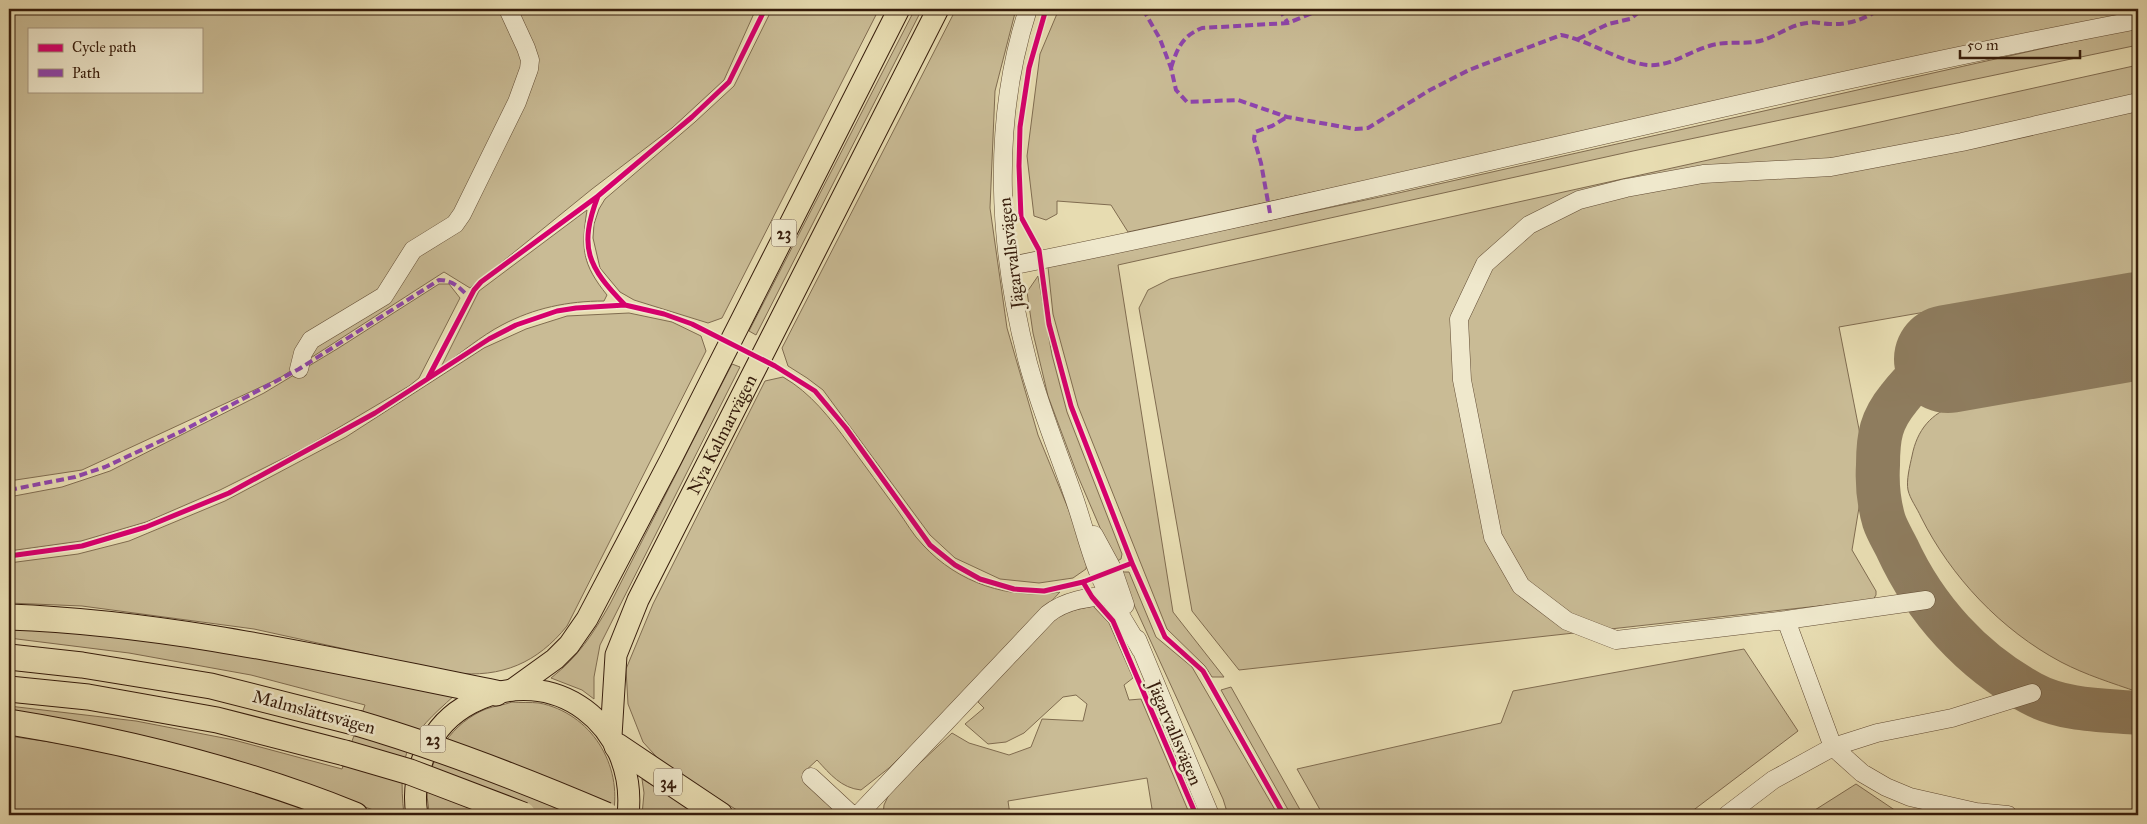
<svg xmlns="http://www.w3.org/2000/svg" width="2147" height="824" font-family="'IM FELL Great Primer',serif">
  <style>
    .green { fill: #c9bb95; stroke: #806c50; fill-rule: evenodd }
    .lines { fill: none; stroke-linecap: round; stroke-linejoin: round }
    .taxiway { stroke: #8e7c5e; stroke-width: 44 }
    .runway { stroke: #8e7c5e; stroke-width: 108 }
    .minor-casing { stroke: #624c34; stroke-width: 19 }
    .major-casing { stroke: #361c0b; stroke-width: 23 }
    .highway-casing { stroke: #361c0b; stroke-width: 27 }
    .minor { stroke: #efe8cc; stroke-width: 18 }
    .major { stroke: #e7dcb1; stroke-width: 21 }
    .highway { stroke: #e7dcb1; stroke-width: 25 }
    .highway-bridge-casing { stroke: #361c0b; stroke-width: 27; stroke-linecap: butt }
    .highway-bridge { stroke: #e7dcb1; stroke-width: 25 }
    .quiet { stroke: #8e44ad; stroke-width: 4; stroke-dasharray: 8 4; stroke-linecap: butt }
    .cycleway-casing { stroke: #efe8cc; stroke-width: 8 }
    .cycleway { stroke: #d6006c; stroke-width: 5 }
    .labels { text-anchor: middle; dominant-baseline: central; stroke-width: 5; stroke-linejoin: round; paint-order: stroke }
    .shield { fill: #efe8cc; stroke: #6e5945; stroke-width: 1 }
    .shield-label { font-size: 16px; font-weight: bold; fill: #361c0b }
    .street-label { font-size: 18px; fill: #361c0b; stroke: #efe8cc }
  </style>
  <rect width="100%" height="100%" fill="#e7dcb1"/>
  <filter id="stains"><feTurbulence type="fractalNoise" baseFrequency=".004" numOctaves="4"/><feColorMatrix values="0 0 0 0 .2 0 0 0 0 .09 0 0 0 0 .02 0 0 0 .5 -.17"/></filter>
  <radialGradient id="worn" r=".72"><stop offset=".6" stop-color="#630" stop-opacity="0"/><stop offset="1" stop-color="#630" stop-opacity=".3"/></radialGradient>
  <path class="green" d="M9,9h747l-32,71 -52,48 -80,61 -122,99 -26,-16 -166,107 -196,91 -73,11zM29,29h172v62h-172z
    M772,9h107l-157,309 -14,5 -74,-23 -14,-8 -20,-24 -7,-30 1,-14 5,-15 6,-10 90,-77 39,-36z
    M915,9h7l-166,326 -7,-4z
    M956,9h60l-21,82 -5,117 17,120 31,107 50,122 -2,12 -13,9 -34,5 -39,-4 -45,-21 -25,-23 -107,-145 -16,-12 -19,-12 -6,-18z
    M1059,9h1079v6l-1010,217 -17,-27 -54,-4v13l-11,6 -12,-4 -7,-60 13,-102z
    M2138,27v18l-505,106 -515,114 55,347 51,65h-12l-7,-11 -38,-37 -89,-223 -25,-92 -5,-47 346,-73z
    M2138,65v210l-299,52 27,138 -14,85 24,41v4l-3,5 -634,70 -47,-59 -53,-303 9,-18 22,-11z
    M587,210c-6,39 -5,54 20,85l-3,6c-36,0 -70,7 -102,24 -21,11 -41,28 -61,42l38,-76z
    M1038,276l14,79 15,57 55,142 -1,5 -4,2 -4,-3 -36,-84 -29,-78 -15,-63 -6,-41z
    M439,284h10l11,14 -41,80 -10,8 -103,61 -86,43 -74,32 -65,19 -72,10v-54l53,-10 48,-16 154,-78 73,-44z
    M629,313l43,9 29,14 5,15 -139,275c-30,37 -65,52 -113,47l-200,-44 -172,-23 -73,-3v-40l69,-9 51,-13 96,-40 121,-64 138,-89 42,-19 41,-13z
    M732,364l8,3 -140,278 -6,32v22l-12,-9 -31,-12c27,-21 42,-44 59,-74z
    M2138,374v318c-26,-9 -52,-17 -77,-30 -60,-32 -110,-85 -140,-145 -4,-9 -11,-18 -13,-27 -2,-9 2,-25 4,-34 5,-26 19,-43 44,-51z
    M783,377c28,16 47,41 66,67 16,22 33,45 49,67 8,11 15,24 25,34 35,38 86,55 137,47l-78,83 -93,93 -28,22c-20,-2 -31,-16 -44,-30l-14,13 40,42h-98l-81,-50 -21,-23 -15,-38 -2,-35 27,-65 112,-223z
    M1119,572h10l27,65 36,30 86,148h-50l-5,-16z
    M1093,606l16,17 24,55 -9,7 5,15 12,-1 49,116h-37l-6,-37 -139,23 2,14h-127l1,-10 7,-15 61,-57 17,10 40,12 22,-8 11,-28 41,2 4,-17 -11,-9 -13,2 -39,36 -18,9 -18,2 -23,-20 19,-16 -6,-6 6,-11 73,-77z
    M9,625l161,13 285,57c-47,42 -58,56 -51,120h-17l-157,-57 -221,-46v-6l127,15 98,19 108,29 23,-64 -114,-30 -122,-22 -120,-15z
    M1744,649l54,82 -111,84h-364l-26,-46 204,-46 12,-32z
    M1231,687l72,128h-12l-70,-125z
    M512,702c9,1 19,0 27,1 52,10 84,62 74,112h-184c0,-7 -2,-15 -2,-23 2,-35 26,-70 59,-83 8,-3 18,-4 26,-7z
    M9,736l102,15 120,31 92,33h-314z
    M642,779l60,36h-60l2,-22z
    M1856,784l46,31h-95z"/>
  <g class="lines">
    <path class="taxiway" d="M1948,359c-21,8 -35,21 -49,39 -18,22 -21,38 -21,67 -1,17 1,39 6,56 3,9 9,19 13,27 28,61 75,113 134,145 33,18 71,17 107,20"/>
    <path class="runway" d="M1948,359l190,-33"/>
    <g class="minor-casing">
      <path id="minor" d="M1028,9c-37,114 -30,239 0,354 12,44 29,86 44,129 10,27 16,55 27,82 11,27 28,51 42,76
        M1010,266c377,-75 750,-174 1128,-246
        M299,369l4,-16 8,-13 73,-44 29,-46 42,-26 7,-10 55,-112 12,-33 1,-9 -4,-12 -18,-39
        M1094,535l19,35 12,35
        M1926,600l-140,20 -170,20 -49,-19 -46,-35 -28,-49 -31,-157 -3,-61 26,-55 44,-39 50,-25 47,-12 77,-14 128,-7 131,-25 176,-40
        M1786,620l47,127 29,26 24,14 24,10 66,15 32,3
        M1137,639l73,176
        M811,777l41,38
        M858,815l190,-201c20,-16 46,-17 71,-20
        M1727,815l46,-35 60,-33 44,-14 75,-15 80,-25"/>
    </g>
    <g class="major-casing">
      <g id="major">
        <path d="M512,690l43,-31 14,-14 18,-26 84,-160 228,-450"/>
        <path id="s1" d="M611,736l5,-81 22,-55 300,-591"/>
        <path d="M417,815c-4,-23 0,-45 10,-66 9,-20 25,-36 44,-46 83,-43 167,23 157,112"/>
      </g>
    </g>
    <g class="highway-casing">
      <path id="highway" d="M9,617c165,6 325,44 487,76
        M9,657l73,8 129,21 146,37
        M9,689l79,8 129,23 128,33
        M9,722c118,19 234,48 346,93
        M617,746l103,69"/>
    </g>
    <use href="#minor" class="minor"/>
    <use href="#major" class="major"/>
    <use href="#highway" class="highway"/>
    <g class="highway-bridge-casing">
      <path id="highway-bridge" d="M357,723c85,25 167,57 249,92
        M345,753l65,19 113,43"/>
    </g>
    <use href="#highway-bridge" class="highway-bridge"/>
    <path class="quiet" d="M1143,9l17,30 11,29 5,22 11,12 51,-2 49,17 68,12 13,-1 62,-38 39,-20 92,-35c30,6 56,26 86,30 23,2 41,-13 62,-19 15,-5 30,-2 45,-4 19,-2 34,-17 53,-19 7,-2 16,1 23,1 19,1 34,-5 50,-15
      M1279,9l9,14
      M1578,39l30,-15 22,-5 13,-10
      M1171,68c6,-19 11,-32 31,-40l86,-5 34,-14
      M1270,213l-9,-50 -7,-24 1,-7 17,-6 15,-9
      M9,490l66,-13 30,-10 77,-36 117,-62 140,-89c14,0 21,8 31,18"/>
    <g class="cycleway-casing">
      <path id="cycleway" d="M1046,9l-17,59 -9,59 -1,39 2,51 18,33 10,74 22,82 61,157
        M625,305c-37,-38 -47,-57 -27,-109l94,-79 37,-35 36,-73
        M428,378l46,-88 7,-8 117,-86
        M9,556l73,-10 64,-19 83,-34 146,-80 114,-74 27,-14 41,-14 19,-3 49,-3 39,9 28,10 83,42 40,25 31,37 84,117 25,20 25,14 34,10 30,2 39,-9 49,-19 33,74 38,34 81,144
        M1083,582l9,15 21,24 83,194"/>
    </g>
    <use href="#cycleway" class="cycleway"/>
  </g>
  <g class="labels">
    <g class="shield">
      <rect x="771.5" y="219.5" width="25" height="27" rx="4"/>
      <rect x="420.5" y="725.5" width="25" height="27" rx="4"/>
      <rect x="654" y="768.5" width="28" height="27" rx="4"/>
    </g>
    <g class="shield-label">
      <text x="784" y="233">23</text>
      <text x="433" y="739">23</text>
      <text x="668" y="782">34</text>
    </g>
    <g class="street-label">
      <text transform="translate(1011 253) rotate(-97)">Jägarvallsvägen</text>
      <text stroke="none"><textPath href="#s1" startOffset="326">Nya Kalmarvägen</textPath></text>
      <text transform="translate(314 712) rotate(15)">Malmslättsvägen</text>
      <text transform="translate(1175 733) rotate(67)">Jägarvallsvägen</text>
    </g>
  </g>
  <rect width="2147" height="824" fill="none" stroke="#e7dcb1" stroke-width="30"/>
  <rect x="10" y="10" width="2127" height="804" fill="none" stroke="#361c0b" stroke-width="2.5"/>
  <rect x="15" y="15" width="2117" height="794" fill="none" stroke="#361c0b"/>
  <rect x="28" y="28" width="175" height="65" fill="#efe8cc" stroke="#a5967f"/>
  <rect x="38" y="44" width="25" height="8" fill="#d6006c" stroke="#a5967f"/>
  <text x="72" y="52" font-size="15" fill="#361c0b">Cycle path</text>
  <rect x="38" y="69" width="25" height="8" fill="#8e44ad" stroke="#a5967f"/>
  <text x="72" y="78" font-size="15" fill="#361c0b">Path</text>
  <path d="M1960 50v8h120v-8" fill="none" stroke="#361c0b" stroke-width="2.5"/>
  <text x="1967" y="50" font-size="15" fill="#361c0b" stroke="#efe8cc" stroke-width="4" paint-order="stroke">50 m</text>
  <rect width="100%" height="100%" filter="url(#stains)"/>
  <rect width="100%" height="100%" fill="url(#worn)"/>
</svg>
